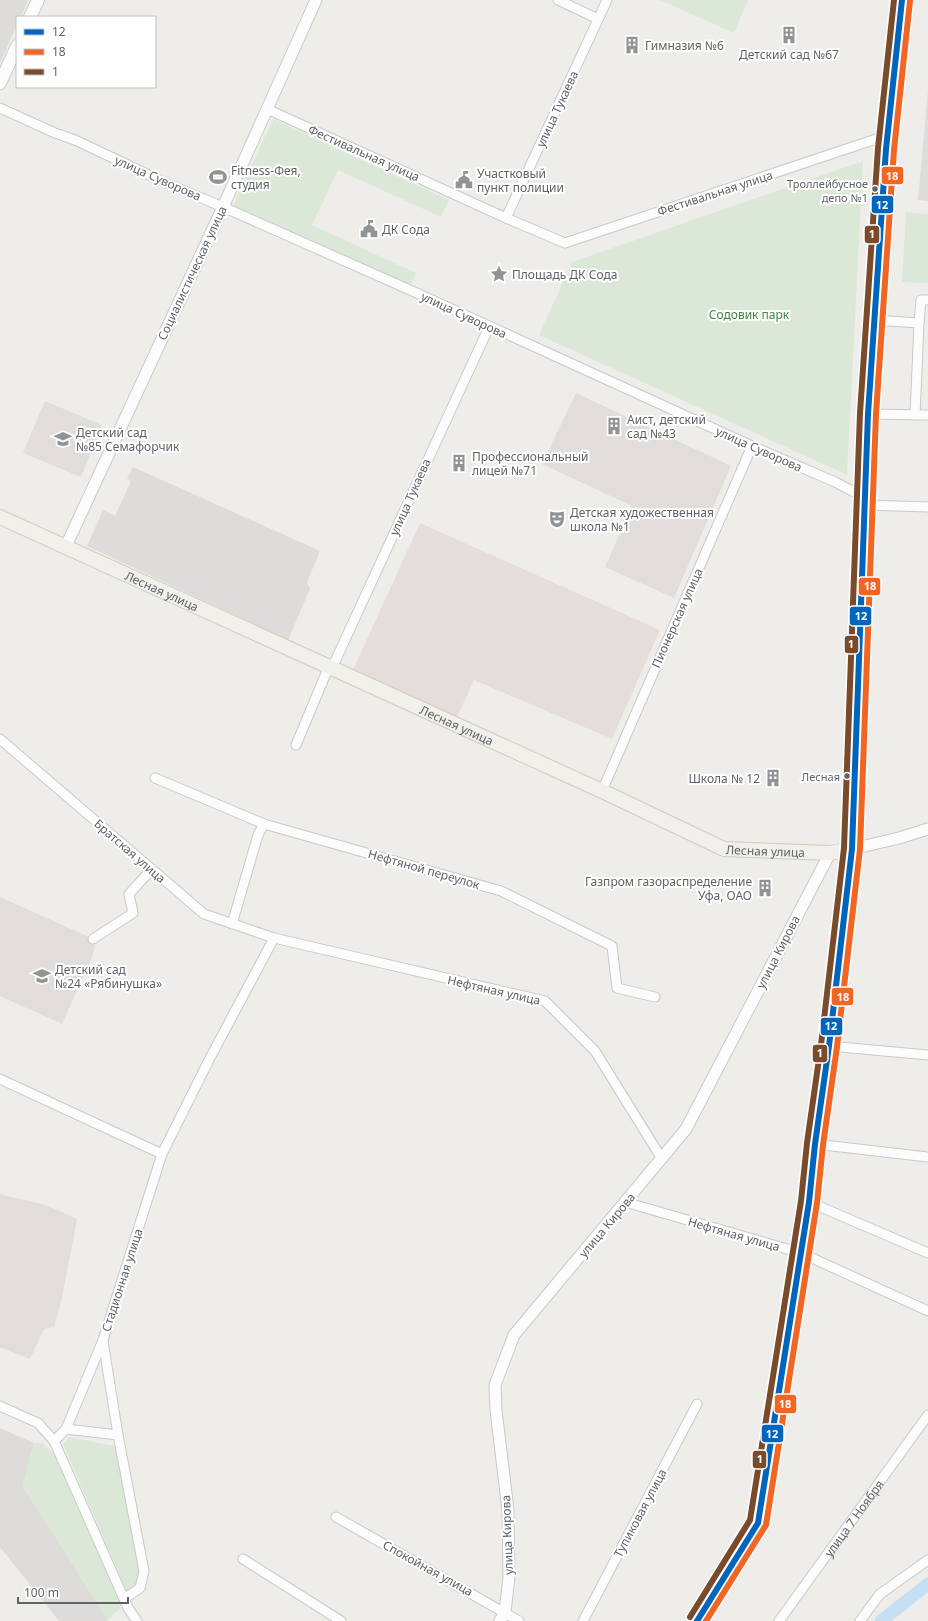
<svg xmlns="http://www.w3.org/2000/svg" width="928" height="1621" font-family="'Noto Sans',sans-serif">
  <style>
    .industrial { fill: #dedcda }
    .education { fill: #e0ddda }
    .medical { fill: #e5dddc }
    .green { fill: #dbe8d8 }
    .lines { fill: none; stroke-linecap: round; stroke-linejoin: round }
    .river { stroke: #c5e0f2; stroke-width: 13 }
    .minor-casing { stroke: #c9c9c9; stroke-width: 11 }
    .tertiary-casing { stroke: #c9c9c9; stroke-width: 13 }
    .secondary-casing { stroke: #cccbcb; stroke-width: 14 }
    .primary-casing { stroke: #d3cbbb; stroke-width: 16 }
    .minor { stroke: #fdfcfc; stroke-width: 9 }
    .tertiary { stroke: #fdfcfc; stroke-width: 11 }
    .secondary { stroke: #fdfcfc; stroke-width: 12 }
    .primary { stroke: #f2f0eb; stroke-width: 14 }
    .bus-1-casing { stroke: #fff; stroke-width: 9 }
    .bus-2-casing { stroke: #fff; stroke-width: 9 }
    .bus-3-casing { stroke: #fff; stroke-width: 9 }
    .bus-1 { stroke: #0065bd; stroke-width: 6 }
    .bus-2 { stroke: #f26522; stroke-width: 6 }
    .bus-3 { stroke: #7a4b2a; stroke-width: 6 }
    .bus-dot { fill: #606366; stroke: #fff; stroke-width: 1.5 }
    .labels { text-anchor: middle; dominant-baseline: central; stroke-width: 4; stroke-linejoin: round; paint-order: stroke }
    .bus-label { font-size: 11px; fill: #606366; stroke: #fff; text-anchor: end }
    .poi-label { font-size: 12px; fill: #606366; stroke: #fff; text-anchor: start }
    .street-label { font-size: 12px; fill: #606366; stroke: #fff }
    .park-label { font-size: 12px; fill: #428342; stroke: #fff }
    .line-badge { stroke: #fff; stroke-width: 1.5 }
    .badge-label { font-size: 11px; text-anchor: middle; font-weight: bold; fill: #fff }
  </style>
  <rect width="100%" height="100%" fill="#efedea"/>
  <path class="industrial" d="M0,0h28l-7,17h-4v8l-17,38z
    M928,90v111l-10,-1z
    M133,467l187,84 -13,31 3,7 -22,51 -201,-94 16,-36 12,6 16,-35 -4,-2z
    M0,1428l34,15 -11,43 85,134 -1,1h-48l-59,-74z"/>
  <path class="education" d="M576,393l155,73 -57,132 -69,-31 27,-61 -90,-42z
    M45,401l57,24 -21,52 -58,-24z
    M0,897l89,40 6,10 -3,10 -30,67 -62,-28z
    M0,1193l1,2 42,9 34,15 -15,79 -8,29 -10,2 -14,30 -30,-12z"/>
  <path class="medical" d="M420,523l240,107 -48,109 -138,-59 -17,37 -104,-47z"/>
  <path class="green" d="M660,0h88l-14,33z
    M273,119l176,81 -8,17 -103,-47 -26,55 104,48 -6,14 -177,-81z
    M863,161l-16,314 -308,-140 33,-73z
    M906,212l22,2v69l-26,-1z
    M69,1437l46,9 25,124 -2,13 -11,9 -64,-148z
    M34,1443h9l10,10 66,147 1,8 -12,12 -85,-134z"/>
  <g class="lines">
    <path class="river" d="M881,1621l47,-37"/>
    <g class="minor-casing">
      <g id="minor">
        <path d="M558,0l40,19"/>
        <path d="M0,108l55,25 20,7 91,43 57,24 196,87 333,152 83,36 23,12 7,11 63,2"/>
        <path d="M267,109l239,109 59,25 323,-108"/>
        <path d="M506,218l101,-218"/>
        <path d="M874,320l45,3 2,-23h7"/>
        <path d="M868,414l60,1"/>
        <path d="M915,415l4,-92"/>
        <path d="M0,739l204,175 70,24 271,63 50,50 67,108"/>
        <path d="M296,745l31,-74 5,-3 157,-341"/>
        <path d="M155,778l109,46 237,67 111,55 5,42 38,9"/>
        <path d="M602,791l150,-345"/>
        <path d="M232,924l26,-89 6,-11"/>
        <path d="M93,939l40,-26 -4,-19 22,-24"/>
        <path d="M829,1046l99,9"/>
        <path d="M0,1079l162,75"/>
        <path d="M815,1144l113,13"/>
        <path d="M625,1202l176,51 127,58"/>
        <path d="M809,1202l119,51"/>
        <path d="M103,1341l15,94 26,136 -4,17 -16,11"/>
        <path d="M0,1406l38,17 16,18"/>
        <path d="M66,1429l52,6"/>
        <path d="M336,1517l183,104"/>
        <path d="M243,1559l98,62"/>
        <path d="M137,1621l-9,-13 -74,-167 12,-12 37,-89 59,-186 48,-96 64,-120"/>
        <path d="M583,1621l114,-217"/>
        <path id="s1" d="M779,1621l149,-206"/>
        <path d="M860,1621l20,-27 48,-34"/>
      </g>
    </g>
    <g class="tertiary-casing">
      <path id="tertiary" d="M66,546l157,-339 93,-207
        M852,849l47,-11 29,-9
        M500,1621l5,-9 4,-35 -1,-67 -12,-100 -1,-25 19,-50 172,-206 144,-276"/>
    </g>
    <g class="secondary-casing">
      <path id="secondary" d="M30,17l8,-17
        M0,83l17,-37"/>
    </g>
    <g class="primary-casing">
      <g id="primary">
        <path id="s2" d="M0,517l602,274 122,58 106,4 22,-4"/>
        <path d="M697,1621l61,-98 51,-321 6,-58 14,-98 23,-197 5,-156 11,-279 18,-265 16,-149"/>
      </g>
    </g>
    <use href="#minor" class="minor"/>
    <use href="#tertiary" class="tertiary"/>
    <use href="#secondary" class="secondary"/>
    <use href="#primary" class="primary"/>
    <g class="bus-1-casing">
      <path id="bus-1" d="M697,1621l61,-98 51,-321 6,-58 14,-98 23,-197 16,-435 18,-265 16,-149"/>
    </g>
    <g class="bus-2-casing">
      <path id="bus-2" d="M706,1621l60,-96 51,-322 6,-58 14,-98 23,-198 16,-435 18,-264 16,-149"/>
    </g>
    <g class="bus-3-casing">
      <path id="bus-3" d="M690,1617l60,-97 51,-319 6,-58 14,-98 23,-197 16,-435 18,-265 16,-148"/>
    </g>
    <use href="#bus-1" class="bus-1"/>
    <use href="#bus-2" class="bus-2"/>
    <use href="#bus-3" class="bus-3"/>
  </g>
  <defs>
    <g id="building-bare" transform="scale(1.38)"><path d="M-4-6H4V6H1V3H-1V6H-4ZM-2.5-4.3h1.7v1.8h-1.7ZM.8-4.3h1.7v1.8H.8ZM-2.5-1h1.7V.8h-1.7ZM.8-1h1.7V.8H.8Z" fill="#929394" stroke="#fff" stroke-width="2.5" paint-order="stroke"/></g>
    <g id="stadium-bare" transform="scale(1.38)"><path d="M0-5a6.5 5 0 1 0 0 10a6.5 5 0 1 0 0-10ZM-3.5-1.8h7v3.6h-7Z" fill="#929394" stroke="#fff" stroke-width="2.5" paint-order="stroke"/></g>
    <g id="civic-bare" transform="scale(1.38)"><path d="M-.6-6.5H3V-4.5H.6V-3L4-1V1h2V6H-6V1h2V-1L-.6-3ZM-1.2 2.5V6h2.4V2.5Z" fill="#929394" stroke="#fff" stroke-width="2.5" paint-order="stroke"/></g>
    <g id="sight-bare" transform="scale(1.38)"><path d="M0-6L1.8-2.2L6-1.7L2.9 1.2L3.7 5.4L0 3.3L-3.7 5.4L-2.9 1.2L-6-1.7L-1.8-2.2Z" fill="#929394" stroke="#fff" stroke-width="2.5" paint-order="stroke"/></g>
    <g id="school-bare" transform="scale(1.38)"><path d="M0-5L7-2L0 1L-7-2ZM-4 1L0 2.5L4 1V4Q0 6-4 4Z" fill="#929394" stroke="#fff" stroke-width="2.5" paint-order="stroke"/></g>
    <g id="theatre-bare" transform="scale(1.38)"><path d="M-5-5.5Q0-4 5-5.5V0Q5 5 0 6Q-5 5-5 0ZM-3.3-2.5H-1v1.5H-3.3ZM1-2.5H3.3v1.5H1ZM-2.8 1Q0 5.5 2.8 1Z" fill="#929394" stroke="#fff" stroke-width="2.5" paint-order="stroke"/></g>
  </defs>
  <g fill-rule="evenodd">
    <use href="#building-bare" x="789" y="35"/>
    <use href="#building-bare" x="632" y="45"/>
    <use href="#stadium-bare" x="218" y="177"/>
    <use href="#civic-bare" x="464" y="180"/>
    <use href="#civic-bare" x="369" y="229"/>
    <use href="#sight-bare" x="499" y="274"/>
    <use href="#building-bare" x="614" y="426"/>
    <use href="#school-bare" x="63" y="439"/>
    <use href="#building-bare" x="459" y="463"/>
    <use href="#theatre-bare" x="557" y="519"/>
    <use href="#building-bare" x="773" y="778"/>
    <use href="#building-bare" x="765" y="888"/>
    <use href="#school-bare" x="42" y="976"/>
  </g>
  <g class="bus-dot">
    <circle cx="875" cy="189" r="3.5"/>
    <circle cx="847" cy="776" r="3.5"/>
  </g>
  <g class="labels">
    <g class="bus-label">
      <text x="868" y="183">Троллейбусное<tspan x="868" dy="14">депо №1</tspan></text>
      <text x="840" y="776">Лесная</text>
    </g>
    <g class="poi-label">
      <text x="645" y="45">Гимназия №6</text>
      <text x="789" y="54" text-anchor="middle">Детский сад №67</text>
      <text x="231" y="170">Fitness-Фея,<tspan x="231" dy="14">студия</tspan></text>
      <text x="477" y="173">Участковый<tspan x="477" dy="14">пункт полиции</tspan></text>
      <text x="382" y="229">ДК Сода</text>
      <text x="512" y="274">Площадь ДК Сода</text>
      <text x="627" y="419">Аист, детский<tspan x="627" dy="14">сад №43</tspan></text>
      <text x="76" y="432">Детский сад<tspan x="76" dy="14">№85 Семафорчик</tspan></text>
      <text x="472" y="456">Профессиональный<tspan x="472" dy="14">лицей №71</tspan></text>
      <text x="570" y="512">Детская художественная<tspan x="570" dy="14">школа №1</tspan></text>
      <text x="760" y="778" text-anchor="end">Школа № 12</text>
      <text x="752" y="881" text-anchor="end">Газпром газораспределение<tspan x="752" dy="14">Уфа, ОАО</tspan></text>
      <text x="55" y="969">Детский сад<tspan x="55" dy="14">№24 «Рябинушка»</tspan></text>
    </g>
    <g class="street-label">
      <text transform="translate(557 109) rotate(-65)">улица Тукаева</text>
      <text transform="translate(364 153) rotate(24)">Фестивальная улица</text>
      <text transform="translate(158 178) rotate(24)">улица Суворова</text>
      <text transform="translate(715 193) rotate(-18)">Фестивальная улица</text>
      <text transform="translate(192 273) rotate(-65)">Социалистическая улица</text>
      <text transform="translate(464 315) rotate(25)">улица Суворова</text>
      <text transform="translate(759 449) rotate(24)">улица Суворова</text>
      <text transform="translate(410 497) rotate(-66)">улица Тукаева</text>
      <text stroke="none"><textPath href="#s2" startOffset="178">Лесная улица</textPath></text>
      <text transform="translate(677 618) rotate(-66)">Пионерская улица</text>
      <text stroke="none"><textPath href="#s2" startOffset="502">Лесная улица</textPath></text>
      <text stroke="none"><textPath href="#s2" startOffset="838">Лесная улица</textPath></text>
      <text transform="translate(130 851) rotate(41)">Братская улица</text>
      <text transform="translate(424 869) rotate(16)">Нефтяной переулок</text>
      <text transform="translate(778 952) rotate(-63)">улица Кирова</text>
      <text transform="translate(494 990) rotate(13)">Нефтяная улица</text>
      <text transform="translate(607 1225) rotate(-50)">улица Кирова</text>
      <text transform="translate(734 1234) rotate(16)">Нефтяная улица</text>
      <text transform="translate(122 1280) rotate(-72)">Стадионная улица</text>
      <text transform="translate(640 1513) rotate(-62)">Тупиковая улица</text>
      <text stroke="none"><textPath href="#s1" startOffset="127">улица 7 Ноября</textPath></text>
      <text transform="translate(507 1535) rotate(-92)">улица Кирова</text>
      <text transform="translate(428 1568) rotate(29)">Спокойная улица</text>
    </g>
    <g class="park-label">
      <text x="749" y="314">Содовик парк</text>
    </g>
  </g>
  <g class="line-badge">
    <rect x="881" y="166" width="23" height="19" rx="4" fill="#f26522"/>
    <rect x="871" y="195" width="23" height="19" rx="4" fill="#0065bd"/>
    <rect x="864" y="225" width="16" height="19" rx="4" fill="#7a4b2a"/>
    <rect x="858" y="577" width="23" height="19" rx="4" fill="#f26522"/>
    <rect x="849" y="606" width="23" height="20" rx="4" fill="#0065bd"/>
    <rect x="844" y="635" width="15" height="19" rx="4" fill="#7a4b2a"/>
    <rect x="831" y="987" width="23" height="19" rx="4" fill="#f26522"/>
    <rect x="820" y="1017" width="23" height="19" rx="4" fill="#0065bd"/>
    <rect x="812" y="1044" width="16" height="19" rx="4" fill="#7a4b2a"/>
    <rect x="774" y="1394" width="23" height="20" rx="4" fill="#f26522"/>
    <rect x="761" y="1424" width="23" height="19" rx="4" fill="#0065bd"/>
    <rect x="752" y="1450" width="15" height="19" rx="4" fill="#7a4b2a"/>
  </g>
  <g class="badge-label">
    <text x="892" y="180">18</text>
    <text x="882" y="209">12</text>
    <text x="872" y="238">1</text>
    <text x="870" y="590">18</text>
    <text x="861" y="620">12</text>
    <text x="851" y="648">1</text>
    <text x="843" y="1001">18</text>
    <text x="831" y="1030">12</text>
    <text x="820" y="1057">1</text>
    <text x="785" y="1408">18</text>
    <text x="772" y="1438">12</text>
    <text x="760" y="1463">1</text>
  </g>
  <rect x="16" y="16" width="140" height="72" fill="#ffffff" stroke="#bfc1c2"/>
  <rect x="24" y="29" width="20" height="6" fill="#0065bd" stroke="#bfc1c2"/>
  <text x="52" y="36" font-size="12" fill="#606366">12</text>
  <rect x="24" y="49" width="20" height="6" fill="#f26522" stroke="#bfc1c2"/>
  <text x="52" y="56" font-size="12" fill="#606366">18</text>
  <rect x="24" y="69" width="20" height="6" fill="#7a4b2a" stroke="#bfc1c2"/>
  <text x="52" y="76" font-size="12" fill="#606366">1</text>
  <path d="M18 1597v6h110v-6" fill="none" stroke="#606366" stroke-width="2"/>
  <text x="24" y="1597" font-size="12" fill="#606366" stroke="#ffffff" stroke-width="3" paint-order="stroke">100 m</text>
</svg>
